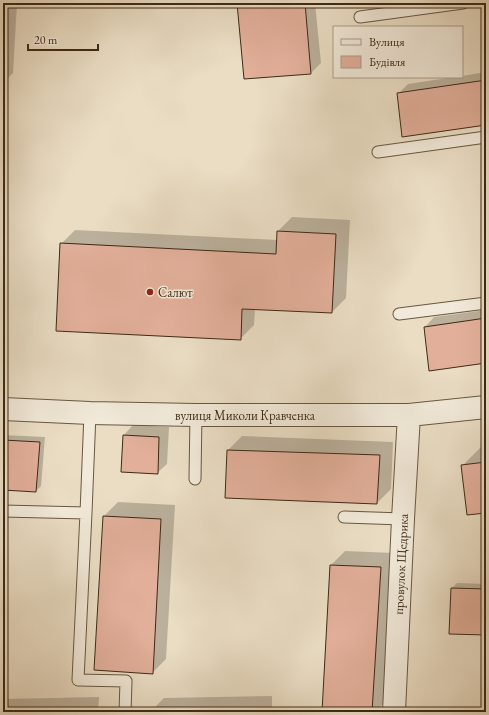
<svg xmlns="http://www.w3.org/2000/svg" width="489" height="715" font-family="'EB Garamond',serif">
  <style>
    .shadow { fill: #0003 }
    .building { fill: #e2af9a; stroke: #3e2a14 }
    .lines { fill: none; stroke-linecap: round; stroke-linejoin: round }
    .lane-casing { stroke: #695740; stroke-width: 13 }
    .street-casing { stroke: #695740; stroke-width: 24 }
    .lane { stroke: #f1e9d9; stroke-width: 11 }
    .street { stroke: #f1e9d9; stroke-width: 22 }
    .poi-dot { fill: #8f2418; stroke: #f1e9d9; stroke-width: 1.5 }
    .labels { text-anchor: middle; dominant-baseline: central; stroke-width: 3; stroke-linejoin: round; paint-order: stroke }
    .poi-label { font-size: 13px; fill: #3e2a14; stroke: #f1e9d9; text-anchor: start }
    .street-label { font-size: 13px; fill: #3e2a14; stroke: #f1e9d9 }
  </style>
  <rect width="100%" height="100%" fill="#eaddc4"/>
  <filter id="stains"><feTurbulence type="fractalNoise" baseFrequency=".005" numOctaves="4"/><feColorMatrix values="0 0 0 0 .2 0 0 0 0 .09 0 0 0 0 .02 0 0 0 .5 -.17"/></filter>
  <radialGradient id="worn" r=".72"><stop offset=".6" stop-color="#630" stop-opacity="0"/><stop offset="1" stop-color="#630" stop-opacity=".3"/></radialGradient>
  <path class="shadow" d="M3,3h14l-4,70 -5,5h-5z
    M238,3h77l6,60 -10,10z
    M486,72v52l-88,-30 10,-10 46,-7h8v-1z
    M292,217l58,3 -4,78 -14,14 -77,-3 -1,16 -14,14 -179,-95 14,-14 202,10 1,-9z
    M486,310v52l-61,-35 9,-10z
    M133,425l36,2 -2,37 -10,9 -33,-38z
    M3,435l42,2 -4,49 -5,5 -33,-2z
    M242,436l151,6 -2,47 -14,14 -149,-53z
    M486,444v68l-24,-46 21,-21z
    M118,502l57,3 -9,154 -14,14 -57,-4 9,-153z
    M345,551l49,2 -9,149 -10,10h-52l8,-147z
    M457,583l29,1v50l-34,-46z
    M272,696v16h-122l14,-14z
    M99,697l-1,15h-95v-13z"/>
  <path class="building" d="M237,3h68l6,71 -67,5z
    M486,80v45l-84,12 -5,-44z
    M277,231l59,3 -4,79 -90,-4 -1,31 -185,-9 4,-88 216,11z
    M486,318v45l-57,8 -5,-44z
    M123,435l36,2 -1,37 -37,-2z
    M3,440l37,2 -4,50 -33,-2z
    M227,450l153,5 -3,49 -152,-6z
    M486,462v51l-19,2 -6,-50z
    M103,516l58,3 -8,155 -59,-4z
    M330,565l51,2 -9,145h-50z
    M451,588l35,1v46l-37,-1z"/>
  <g class="lines">
    <g class="lane-casing">
      <path id="lane" d="M360,17l103,-14
        M378,152l108,-15
        M399,314l87,-11
        M90,413l-4,100 -8,167 48,1 -1,31
        M195,479l1,-64
        M3,511l83,2
        M344,517l59,2"/>
    </g>
    <g class="street-casing">
      <path id="street" d="M3,409l87,4 106,2h213l77,-8
        M394,712l9,-193 6,-104"/>
    </g>
    <use href="#lane" class="lane"/>
    <use href="#street" class="street"/>
  </g>
  <circle class="poi-dot" cx="150" cy="292" r="4"/>
  <g class="labels">
    <g class="poi-label">
      <text x="158" y="292">Салют</text>
    </g>
    <g class="street-label">
      <text x="245" y="415">вулиця Миколи Кравченка</text>
      <text transform="translate(401 564) rotate(-87)">провулок Щедрика</text>
    </g>
  </g>
  <rect width="489" height="715" fill="none" stroke="#eaddc4" stroke-width="16"/>
  <rect x="4" y="4" width="481" height="707" fill="none" stroke="#3e2a14" stroke-width="2"/>
  <rect x="8" y="8" width="473" height="699" fill="none" stroke="#3e2a14"/>
  <rect x="333" y="26" width="130" height="52" fill="#f1e9d9" stroke="#a99d8a"/>
  <rect x="341" y="39" width="20" height="6" fill="#f1e9d9" stroke="#a99d8a"/>
  <text x="369" y="46" font-size="12" fill="#3e2a14">Вулиця</text>
  <rect x="341" y="56" width="20" height="12" fill="#e2af9a" stroke="#a99d8a"/>
  <text x="369" y="66" font-size="12" fill="#3e2a14">Будівля</text>
  <path d="M28 44v6h70v-6" fill="none" stroke="#3e2a14" stroke-width="2"/>
  <text x="34" y="44" font-size="12" fill="#3e2a14" stroke="#f1e9d9" stroke-width="3" paint-order="stroke">20 m</text>
  <rect width="100%" height="100%" filter="url(#stains)"/>
  <rect width="100%" height="100%" fill="url(#worn)"/>
</svg>
